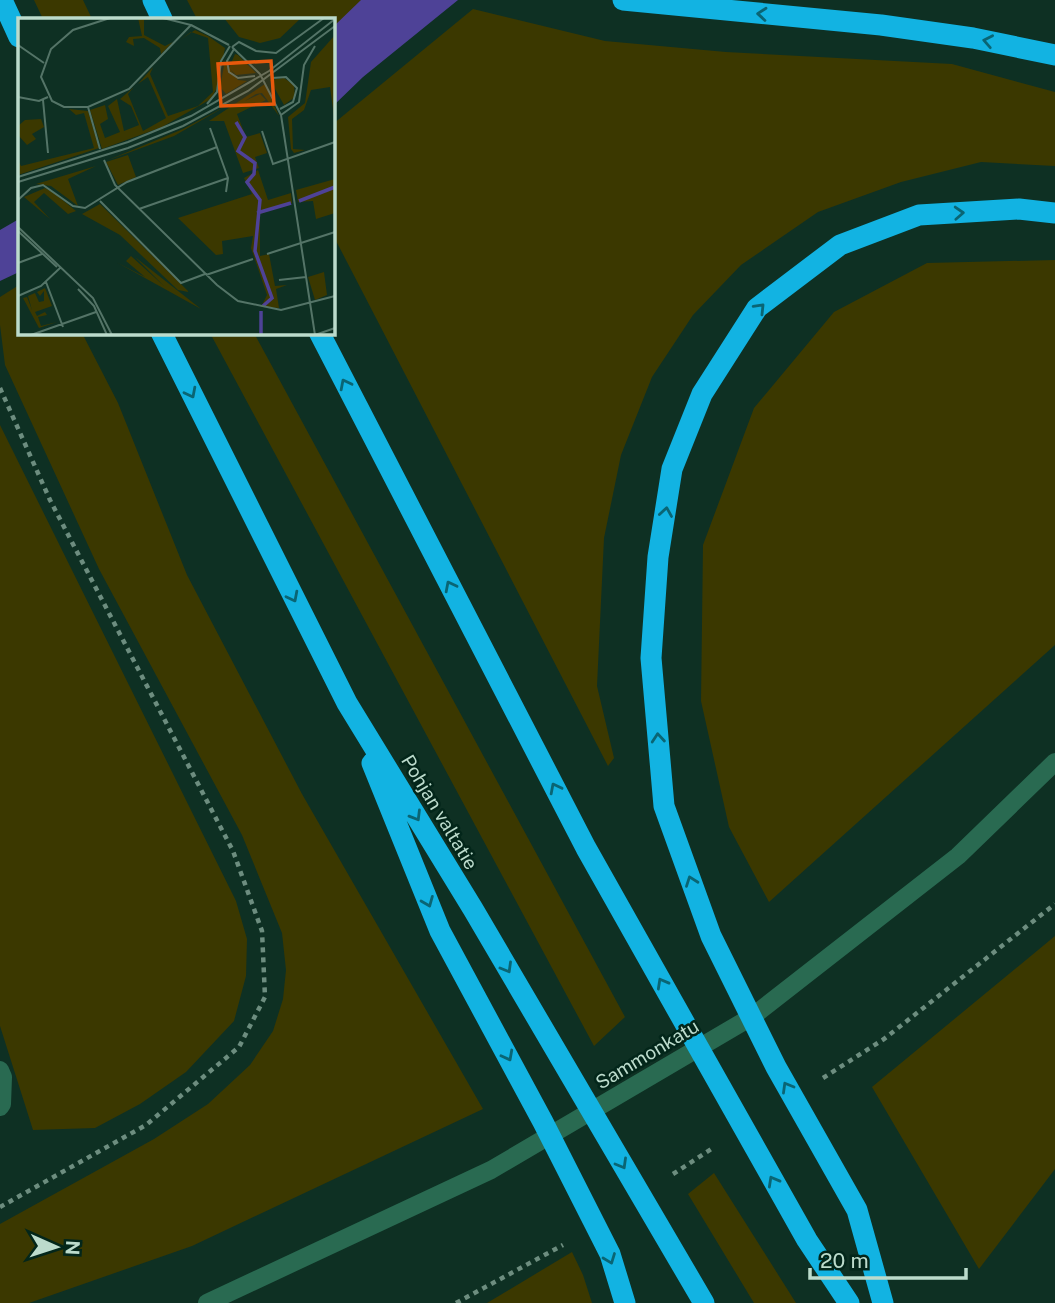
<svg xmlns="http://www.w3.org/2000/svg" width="1055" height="1303" font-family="'Public Sans',sans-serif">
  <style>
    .green { fill: #3b3800 }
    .water { fill: #4e4297 }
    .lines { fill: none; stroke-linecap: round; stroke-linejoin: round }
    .path { stroke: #6d8d7f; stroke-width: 4.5; stroke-dasharray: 5 5; stroke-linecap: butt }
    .lane { stroke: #296a51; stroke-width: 18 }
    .secondary { stroke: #296a51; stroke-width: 18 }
    .highway { stroke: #12b3e2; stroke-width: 21 }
    .oneway { stroke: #0a6574 }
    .labels { text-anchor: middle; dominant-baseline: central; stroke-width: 5; stroke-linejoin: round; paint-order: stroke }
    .street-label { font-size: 19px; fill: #bcdbcc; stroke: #03261a }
    .inset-river { fill: none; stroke: #4e4297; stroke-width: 3.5 }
    .inset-road { fill: none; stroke: #547467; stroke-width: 2 }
    .view { fill: #e8590c; fill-opacity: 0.15; stroke: #e8590c; stroke-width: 3.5 }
    .inset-edge { fill: none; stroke: #bcdbcc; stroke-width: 3.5 }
  </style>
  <rect width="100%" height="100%" fill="#0e3023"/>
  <path class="green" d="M34,0h49l9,19h-49z
    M187,0h197l-51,43 -1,-24h-135z
    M473,9l132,32 121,11 226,12 103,28v74l-74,-4 -80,20 -83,30 -77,53 -48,50 -41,62 -31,78 -17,83 -7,148 17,72 -6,8 -275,-531v-111z
    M1055,260v385l-286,257 -40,-75 -28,-126 2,-156 51,-137 80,-96 93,-49z
    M19,285v47l63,1 36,70 69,172 115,219 181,315 -291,137 -163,57h-29v-79l154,-85 54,-35 42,-39 23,-34 10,-32 3,-29 -4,-37 -40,-98 -143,-266 -94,-204 -5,-40v-28z
    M210,333h44l371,684 -31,29z
    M0,425l236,476 11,38 -1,37 -12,45 -48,51 -46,32 -45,24 -62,2 -33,-104z
    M1055,936v233l-76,100 -107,-182z
    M714,1173l82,130h-42l-66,-109z
    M572,1252l11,23 9,28h-105z"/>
  <path class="water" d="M361,0h97l-95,77 -30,29v-79z
    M19,219v53l-19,9v-51z"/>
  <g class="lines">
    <path class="path" d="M0,388l50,112 183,351 29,80 3,66 -26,50 -93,78 -146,82
      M823,1078l61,-39 171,-135
      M673,1174l40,-26
      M456,1303l107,-58"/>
    <path class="lane" d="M0,1070l3,7 -1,27 -2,3"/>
    <path class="secondary" d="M207,1303l284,-133 262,-154 205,-160 97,-94"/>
    <path class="highway" d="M2,0l17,37
      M153,0l9,19
      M623,0l258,25 92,13 82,17
      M161,332l186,371 126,206 231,394
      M319,332l267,516 221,392 42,63
      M372,763l68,168 103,191 67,132 15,49
      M883,1303l-26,-93 -81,-143 -65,-131 -47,-130 -13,-148 7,-101 14,-88 30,-75 55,-86 83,-63 79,-30 100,-6 36,4"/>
  </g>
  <defs><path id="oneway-chevron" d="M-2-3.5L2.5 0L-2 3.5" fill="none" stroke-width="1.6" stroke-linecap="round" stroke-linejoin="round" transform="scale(1.75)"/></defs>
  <g class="oneway">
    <use href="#oneway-chevron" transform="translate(762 14) rotate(-175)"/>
    <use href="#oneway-chevron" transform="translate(988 41) rotate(-169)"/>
    <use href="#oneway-chevron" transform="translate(959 213) rotate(-3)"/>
    <use href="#oneway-chevron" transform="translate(760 308) rotate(-46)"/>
    <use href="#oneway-chevron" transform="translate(345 384) rotate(-117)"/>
    <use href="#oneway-chevron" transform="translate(191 393) rotate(63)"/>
    <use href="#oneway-chevron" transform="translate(666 512) rotate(-81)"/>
    <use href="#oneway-chevron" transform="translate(450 586) rotate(-117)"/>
    <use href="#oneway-chevron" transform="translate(293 597) rotate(63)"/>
    <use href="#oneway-chevron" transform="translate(658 738) rotate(-95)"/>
    <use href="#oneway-chevron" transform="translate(555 788) rotate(-117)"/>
    <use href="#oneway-chevron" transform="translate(416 816) rotate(59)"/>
    <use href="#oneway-chevron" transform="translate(691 881) rotate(-110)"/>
    <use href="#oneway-chevron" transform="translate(428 902) rotate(68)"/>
    <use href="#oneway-chevron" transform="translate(507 968) rotate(60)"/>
    <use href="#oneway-chevron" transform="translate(662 983) rotate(-119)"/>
    <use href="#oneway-chevron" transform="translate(508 1056) rotate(62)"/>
    <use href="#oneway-chevron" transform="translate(787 1087) rotate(-120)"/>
    <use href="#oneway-chevron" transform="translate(622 1164) rotate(60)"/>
    <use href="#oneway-chevron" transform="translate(773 1181) rotate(-119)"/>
    <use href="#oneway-chevron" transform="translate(610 1259) rotate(69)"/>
  </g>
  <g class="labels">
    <g class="street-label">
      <text transform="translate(440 812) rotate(59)">Pohjan valtatie</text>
      <text transform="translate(647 1054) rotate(-31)">Sammonkatu</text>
    </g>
  </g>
  <g transform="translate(18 18)">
    <rect width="317" height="317" fill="#0e3023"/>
    <path d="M120,0l16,1 -10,1v15l21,11 8,-4 -12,12 -1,-6 -16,-10 -11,1 1,7 -8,-4 3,-5 13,-1zM206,0h77l-21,20 -20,5 -21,-6zM177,12l13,6 17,12 -8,40 -6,11 -49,28 -60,22 -12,-39 15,-5 3,14 -8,5 5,14 15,-6 -12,-26 9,-7 7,32 15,-6 -8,-19 -11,-7 14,-12 -6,7 15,37 23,-13 -18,-41 -10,7 15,-17 -3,7 18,42 30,-10 15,-14 -5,-54 -17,-6 -11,8zM317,17v89l-5,-37 -19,3 -7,20 -12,9 1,30 12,1 -11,3 -3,-4 -3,-32 17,-14 6,-41zM217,36l3,1 18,18 -20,2 -7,-7zM208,37l-1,7 13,18 9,1 -21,13 -6,-7zM266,60l10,7 1,12 -11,8 -14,-25zM247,66l14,32 -17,-23 -6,1 -11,7 15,-7 6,6 -29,14 9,23 14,-4 7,20 -12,4 4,11 -16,5 -19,-52h-15zM210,87l-54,31 -68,25 77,-32zM51,91l19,2 11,37 -81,27v-15l3,6 73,-18 -10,-35 -8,2zM23,101l3,8 -12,7 4,5 -9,6 -9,-10v-9l7,-6zM110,137l8,22 -18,8 -12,-23zM78,148l-28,13 10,27 -27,-20 -15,-2zM240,152l10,30 23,-7 1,10 -32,11v42l9,-2 6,32 12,-1 -11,4 3,19 -18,-1 6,-12 -16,-47 2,-12 -31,5 1,13 -7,1 -38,-37 74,-24 -8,-16zM317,161v34l-19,6 -3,-18 -15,1 -2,-12zM27,170l9,5 22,18 -8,3 -24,-21 -10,9 16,17 -26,-22zM82,186l89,88 -11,-2 -58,-55 -38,-21zM113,238l33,30 -29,-29 66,52 -85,-47 29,15 -19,-16zM306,254l3,23 -12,5 -7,-23zM27,270l7,18 -17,6 2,4 8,-4 2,3 -9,2 3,9 16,-4 -18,6 -16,-30 4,-1 5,13 -4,-14 7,-3 4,9 5,-1v-10l-4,5 -3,-4z" fill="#3b3800"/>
    <path class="inset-river" d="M218,104l9,15 -7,14 17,12 -1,11 -7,8 13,18 -5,51 17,47 -9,8M281,183l36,-14M239,195l34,-10M243,317v-24"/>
    <path class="inset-road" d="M92,0l-37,12 -22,19 -10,28 11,24 12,6h24l41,-18 62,-64 -28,-7M173,7l38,20M0,27l26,18M214,29l7,-5 17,9 20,2 48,-35M214,29l28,27 21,41 34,220M216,31l-7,12 2,11 9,6 17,-2M254,60l14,-1 11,11 -4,14 -13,7M0,79l21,4 9,-4M25,82l5,53M189,86l10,-12 4,-31 9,-15M70,89l12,42M263,97l18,-13 5,-37 11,-19M192,110l18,50 -2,14M244,113l11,33 62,-22M86,142l11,25 102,100 21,16 43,9 54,-14M0,159l110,-35 63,-26 78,-45 66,-52M0,164l110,-34 55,-22 65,-35 87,-65M0,182l13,-12 12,-3 30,21 12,2 42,-26 90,-35M82,183l81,82 24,-9M121,191l89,-31M0,209l75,71 19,37M0,213l39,36M249,236l68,-22M0,245l24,-9M188,257l47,-16M261,262l27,-3M28,264l17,45M60,271l16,17 13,29M0,278l23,-10 19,-18M13,317l65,-23M297,317l20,-7"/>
    <path class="view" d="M253,43l3,43 -53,2 -3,-42z"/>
    <rect width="317" height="317" class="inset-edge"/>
  </g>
  <g transform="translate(56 1247) rotate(93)" stroke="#03261a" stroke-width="5" paint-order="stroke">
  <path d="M0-5L12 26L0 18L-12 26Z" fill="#bcdbcc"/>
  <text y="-10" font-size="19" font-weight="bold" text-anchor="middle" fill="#bcdbcc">N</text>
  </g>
  <path d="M810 1268v10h156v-10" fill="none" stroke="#bcdbcc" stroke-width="3.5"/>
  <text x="820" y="1268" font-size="21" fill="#bcdbcc" stroke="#03261a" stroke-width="5" paint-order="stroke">20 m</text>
</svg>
